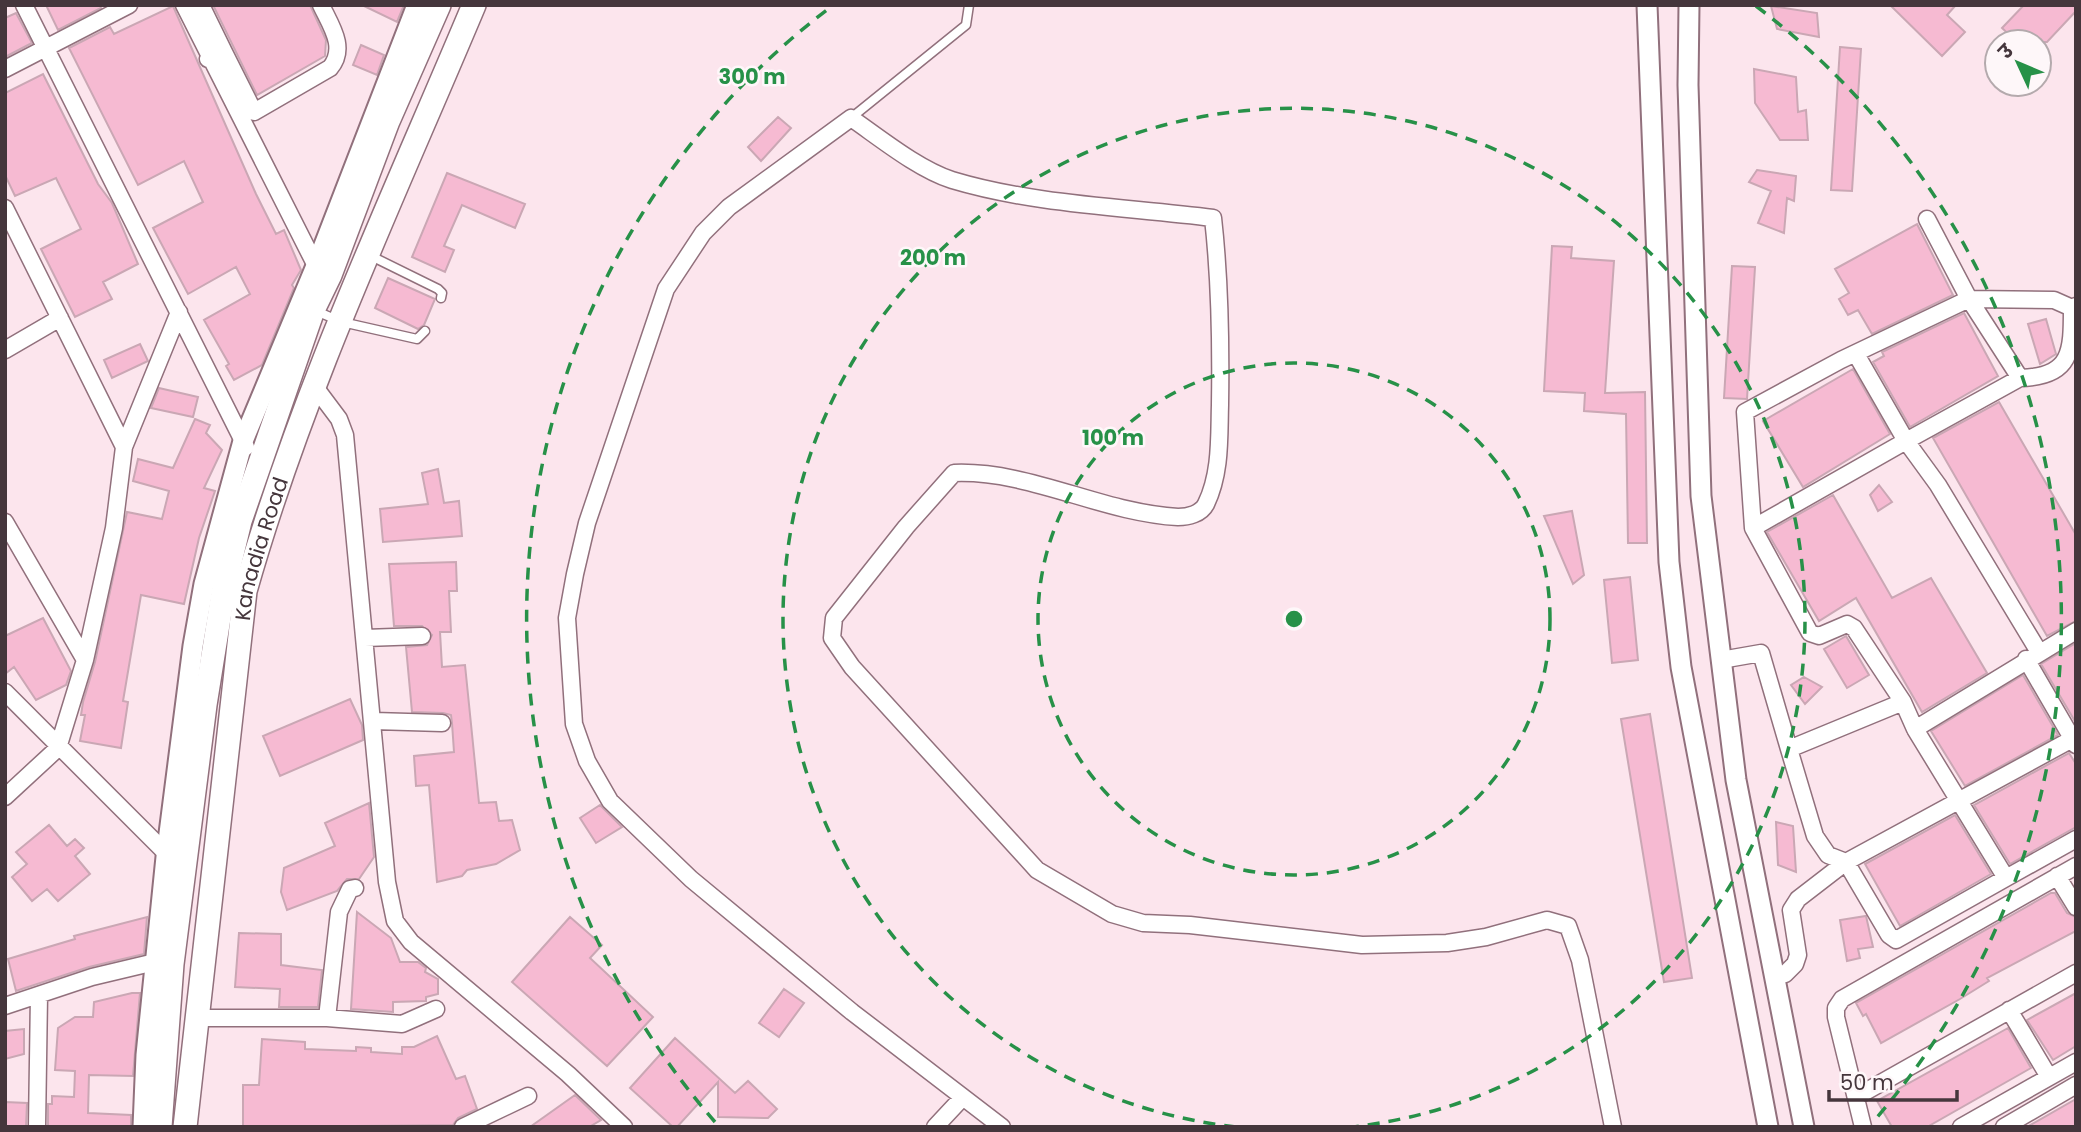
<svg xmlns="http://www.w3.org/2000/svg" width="2081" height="1132" font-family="Poppins,'Noto Sans Devanagari',sans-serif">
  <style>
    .building { fill: #f6bad2; stroke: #caa7b4; stroke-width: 2 }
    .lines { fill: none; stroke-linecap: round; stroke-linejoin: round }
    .service-casing { stroke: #91707c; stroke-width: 11 }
    .minor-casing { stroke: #91707c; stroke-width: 19 }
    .tertiary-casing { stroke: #91707c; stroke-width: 23 }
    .secondary-casing { stroke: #91707c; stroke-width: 26 }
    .service { stroke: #fff; stroke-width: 8 }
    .minor { stroke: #fff; stroke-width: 16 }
    .tertiary { stroke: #fff; stroke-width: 19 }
    .secondary { stroke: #fff; stroke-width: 23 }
    .ring { fill: none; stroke: #279148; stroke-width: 3.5; stroke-dasharray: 12 9 }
    .labels { text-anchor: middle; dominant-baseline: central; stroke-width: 5; stroke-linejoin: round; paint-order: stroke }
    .street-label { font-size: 21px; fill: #45363c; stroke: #fef7f9 }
    .centre { fill: #279148; stroke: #fef7f9; stroke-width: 3.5 }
    .ring-label { font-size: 21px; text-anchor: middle; font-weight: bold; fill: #279148; stroke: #fef7f9; stroke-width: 5; stroke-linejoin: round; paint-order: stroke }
  </style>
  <rect width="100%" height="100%" fill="#fce5ed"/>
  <path class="building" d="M46,5h53l2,3 -43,22z
    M213,5h97l16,35 -1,16 -68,39z
    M362,5h42l-7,17z
    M1890,5h66l-9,10 18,17 -23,24z
    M2024,5h52v6l-29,31h-30l-15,-14z
    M173,6l83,188 20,40 8,-4 17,40 -9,15 2,3 -32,77 -28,15 -8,-14 3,-2 -25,-44 46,-26 -14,-27 -48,27 -35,-66 50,-26 -19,-41 -46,24 -69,-137 41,-21 4,7z
    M1771,6l46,7 2,24 -42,-8z
    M16,13l16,30 -27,14v-39z
    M361,45l23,10 -7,20 -24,-10z
    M1840,47l21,2 -9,142 -21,-1z
    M1754,69l42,8 2,35 8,-2 2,30h-28l-25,-37z
    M43,74l55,110 14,19 26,61 -35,18 9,17 -37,18 -34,-68 40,-20 -25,-51 -41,18 -10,-21v-82z
    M778,117l13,11 -30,33 -13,-14z
    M1757,170l39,6 -2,25 -7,-3 -3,35 -26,-10 13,-32 -22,-9z
    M447,173l78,31 -10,24 -53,-23 -18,41 10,4 -9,22 -33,-15z
    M1917,224l36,71 -81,39 -14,-24 -10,5 -9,-16 10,-6 -14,-24z
    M1552,246l20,1 -1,11 43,3 -9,132 40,-1 2,151h-19l-2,-129 -42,-3 1,-18 -41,-2z
    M1732,266l23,1 -8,132 -23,-1z
    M388,278l47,21 -11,26 -6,4 -43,-21z
    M1964,313l34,63 -88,51 -37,-65 11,-6 -2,-4z
    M2046,319l10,35 -16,10 -12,-40z
    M140,344l8,17 -36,17 -8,-18z
    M1853,369l37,65 -87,53 -40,-66z
    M159,388l39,9 -5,20 -42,-9z
    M1999,402l77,133v86l-29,15 -114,-198z
    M195,419l15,6 -4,8 16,17 -18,38 11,3 -16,47 -15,66 -43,-9 -18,106 5,1 -7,46 -41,-7 5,-26h-4l2,-13 12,-40 32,-150 35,7 7,-28 -36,-10 5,-22 35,9z
    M438,469l6,34 15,-2 3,35 -79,6 -3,-33 48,-5 -6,-31z
    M1879,485l13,17 -14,9 -8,-16z
    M1833,495l59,103 39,-20 56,95 -65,39 -66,-114 -37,23 -52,-89z
    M1572,511l12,64 -11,9 -29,-68z
    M456,562l1,29h-8l2,41h-11l2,35 23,-2 14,138 17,-1 3,19 13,-1 8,30 -24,14 -29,6 -5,6 -25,6 -8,-97 -13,1 -2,-30 40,-4 -2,-29 -1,-8 -8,-2 -31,-1 -6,-65 21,-2 5,-10 -10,-9h-28l-5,-62z
    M1630,577l8,83 -26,3 -8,-83z
    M43,618l28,53 -5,14 -30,15 -22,-33 -9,7v-38z
    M1846,636l23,39 -22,13 -23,-39z
    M2076,643v80l-35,-59z
    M2023,675l35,60 -93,51 -34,-55z
    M1804,677l18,10 -17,17 -14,-19z
    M350,699l12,26 1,15 -83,36 -17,-40z
    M1650,714l42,264 -28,4 -43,-263z
    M2069,753l7,11v63l-66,37 -36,-59z
    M369,803l5,54 -15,22h-12l-10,12 -50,19 -6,-18 3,-24 51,-22 -10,-23z
    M600,805l22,22 -26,16 -16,-25z
    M1955,815l36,59 -91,52 -35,-62z
    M1776,822l17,4 3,46 -18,-7z
    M49,825l18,21 8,-7 9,9 -9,8 15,18 -32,27 -11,-12 -15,12 -20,-24 15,-13 -11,-12z
    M2051,893h4l12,20 9,4v14l-89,47 2,3 -29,18 -79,44 -15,-29 -3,2 -7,-13z
    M357,912l34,26 9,24h18l8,6 -1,4 13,7v15l-12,3v4l-33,1v10l-42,-3z
    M1866,916l7,31 -15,2 2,9 -13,3 -7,-41z
    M147,917l-3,37 -55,13 -73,24 -8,-32 67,-20 -1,-3z
    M570,917l32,28 -12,13 63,59 -46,49 -95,-84z
    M239,933l42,1v31l41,5 -4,37h-39l1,-18 -45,-2z
    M784,989l20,14 -25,34 -20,-14z
    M132,993h8l-7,83 -44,-1 -1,38 43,2v12h-83v-23h4v-8l22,1 1,-26 -20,-1 3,-42 17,-11h18l1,-15z
    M2076,993v53l-23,14 -26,-40z
    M2008,1028l23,40 -104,59h-35l-15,-26z
    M24,1029v25l-19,5v-28z
    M437,1036l19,43 9,-3 12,33 -19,9 -5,7 -210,2v-42h16l3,-46 43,3v7l51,2v-4l15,1v4l31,2v-7h12z
    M675,1038l60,55 13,-12 29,28 -9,9 -50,-1v-35l-41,45h-4l-43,-39z
    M575,1095l26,25 -12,7h-59z
    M2076,1099v28h-49z
    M5,1102l22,1 -1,24h-21z"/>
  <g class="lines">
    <g class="service-casing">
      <path id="service" d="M851,118l115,-93 3,-20
        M369,255l69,34 4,4 -1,5
        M316,311l26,11 75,17 8,-8"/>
    </g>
    <g class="minor-casing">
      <path id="minor" d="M24,5l222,442
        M184,5l132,261 6,4
        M201,5l22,45
        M208,59l15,-9 31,62 76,-44c17,-20 1,-42 -9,-63
        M5,69l124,-64
        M5,208l119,239
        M1927,219l42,80 51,79
        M5,350l55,-32
        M1856,354l50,87 114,-63c52,-1 52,-27 52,-70l4,-2
        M315,387l24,32 6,16 42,447 8,39 16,21 157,132 56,53
        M5,522l80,138
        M1753,528l-8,-116 96,-52 128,-61 85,1 18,8
        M2076,631l-161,98 91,149 70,-39
        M365,638l57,-2
        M2026,659l50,86
        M1721,660l40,-7 28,96
        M5,692l168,168
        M1903,702l-49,-74 -7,-4 -28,12 -9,-3 -57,-105 153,-87 32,44 101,167
        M374,721l68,2
        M1915,729l-12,-27 -114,47 26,87 13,19 18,7 43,73 7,5 110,-62
        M5,797l53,-49 27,-88 29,-132 10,-81 55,-135
        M2057,876l19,31
        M1774,977l11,-3 10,-10 3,-9 -7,-45 7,-11 48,-37 230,-125
        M5,1006l87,-29 63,-15 9,1
        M2009,1010l40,67
        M196,1018h131l75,6 34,-15
        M327,1018l12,-106 11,-23 5,-1
        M1856,1097l220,-124
        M37,1127l2,-132
        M463,1127l65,-31
        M935,1127l28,-30
        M1002,1127l-150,-115 -161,-133 -81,-78 -23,-40 -13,-37 -7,-106 8,-44 12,-51 79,-234 37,-56 26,-26 122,-89c29,20 67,51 101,62 83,25 175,27 261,38 7,62 8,124 7,187 -1,33 1,68 -14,99 -5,10 -18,13 -28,13 -76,-4 -148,-47 -224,-44l-48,54 -72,91 -2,20 20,29 185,203 75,44 31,9 47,2 172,20 85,-2 39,-6 61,-17 21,6 12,34 33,167
        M1863,1127l-27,-110v-9l6,-9 234,-133
        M1961,1127l115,-65
        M2004,1127l72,-42"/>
    </g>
    <g class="tertiary-casing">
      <path id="tertiary" d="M1647,5l22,557 12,105 87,460
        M1689,5l-1,80 13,411 35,284 68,347
        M143,1127l3,-72 20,-198 27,-211 11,-62 39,-143 73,-175 101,-261"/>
    </g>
    <g class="secondary-casing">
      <g id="secondary">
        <path d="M160,1127l12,-163 33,-259 19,-118 16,-66 73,-211 17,-35 58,-154 51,-116"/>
        <path id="s1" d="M185,1127l60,-536c57,-201 148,-393 229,-586"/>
      </g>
    </g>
    <use href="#service" class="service"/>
    <use href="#minor" class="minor"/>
    <use href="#tertiary" class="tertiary"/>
    <use href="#secondary" class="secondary"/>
  </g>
  <g class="ring">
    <circle cx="1294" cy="619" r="256"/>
    <path d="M1236 1127A511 511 0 1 1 1352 1127"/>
    <path d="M715 1122A767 767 0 0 1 832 6M1756 6A767 767 0 0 1 1873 1122"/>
  </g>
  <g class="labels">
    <g class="street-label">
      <text stroke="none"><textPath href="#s1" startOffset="584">Kanadia Road</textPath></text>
    </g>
  </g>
  <circle cx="1294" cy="619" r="10" class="centre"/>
  <g class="ring-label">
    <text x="752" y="84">300 m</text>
    <text x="933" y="265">200 m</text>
    <text x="1113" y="445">100 m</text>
  </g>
  <rect width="2081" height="1132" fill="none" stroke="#45363c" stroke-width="14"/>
  <g transform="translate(2018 63) rotate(314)"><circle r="33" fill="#fef7f9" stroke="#b4aaad" stroke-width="2"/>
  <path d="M0-5L12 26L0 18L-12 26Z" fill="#279148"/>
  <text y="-10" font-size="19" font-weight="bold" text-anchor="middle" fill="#45363c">उ</text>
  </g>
  <path d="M1829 1090v10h128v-10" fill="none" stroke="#45363c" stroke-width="3.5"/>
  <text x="1840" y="1090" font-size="21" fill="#45363c" stroke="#fef7f9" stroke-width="5" paint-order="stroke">50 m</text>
</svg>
